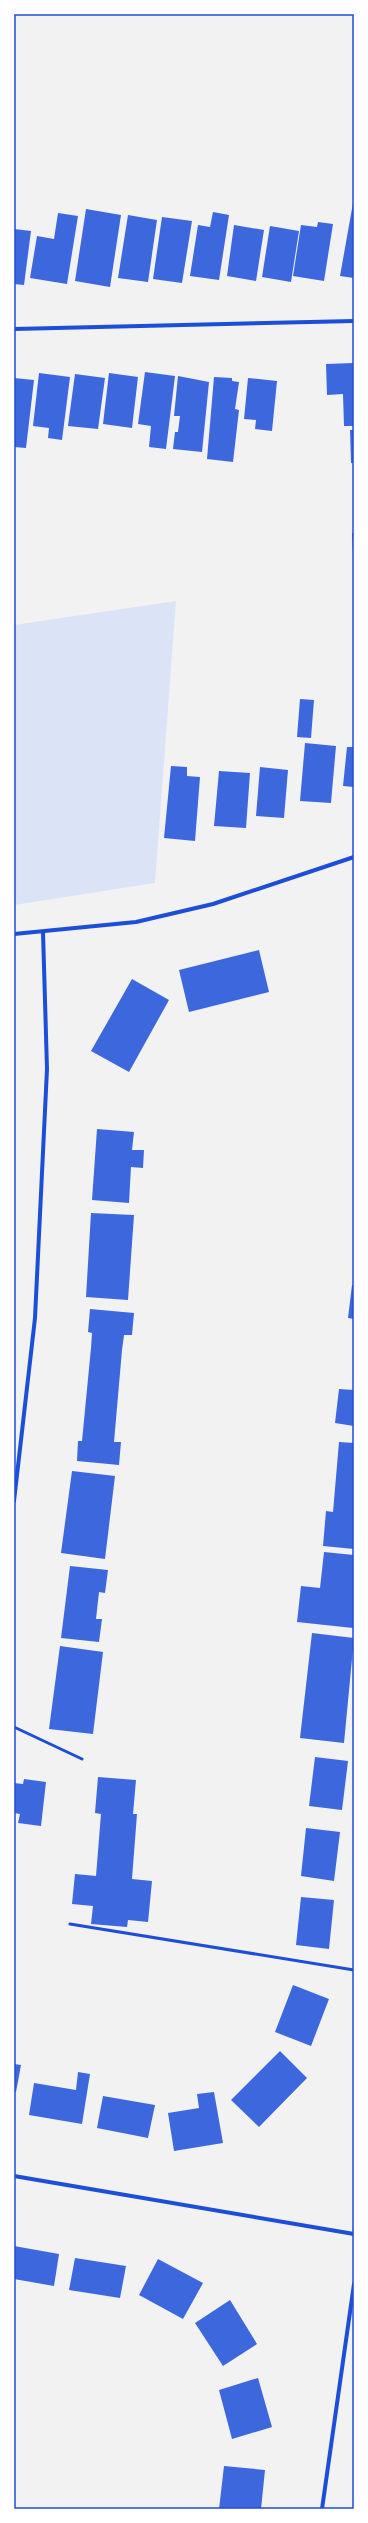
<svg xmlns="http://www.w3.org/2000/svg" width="368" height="2523" font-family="Signika,sans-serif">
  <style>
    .green { fill: #dbe4f7 }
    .building { fill: #3d67dc }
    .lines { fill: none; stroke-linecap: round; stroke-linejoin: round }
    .service { stroke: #1d4ed8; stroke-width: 3 }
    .minor { stroke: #1d4ed8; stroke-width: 4 }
    .neatline { fill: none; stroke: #1d4ed8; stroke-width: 1.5 }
  </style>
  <rect width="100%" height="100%" fill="#f2f2f2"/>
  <path class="green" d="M176,601l-21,282 -141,22v-280z"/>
  <path class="building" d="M353,203h1v75l-14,-2z
    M86,209l35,6 -11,72 -35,-6z
    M213,212l16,3 -10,65 -29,-4 8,-51 12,2z
    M58,213l20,3 -11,68 -37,-6 7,-42 17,3z
    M128,215l29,5 -9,62 -30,-4z
    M162,217l30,4 -10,62 -29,-4z
    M318,222l15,2 -9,57 -31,-5 8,-51 16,2z
    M234,225l30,5 -8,51 -29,-5z
    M270,226l29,5 -8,51 -29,-5z
    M14,229l17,2 -7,54 -10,-1z
    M354,363v63h-10l-1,-32 -16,1 -1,-31z
    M145,372l30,4 -9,73 -17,-2 2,-21 -13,-2z
    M39,373l31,4 -8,63 -14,-2 1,-10 -16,-2z
    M109,373l29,4 -6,51 -29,-4z
    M75,374l30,4 -7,51 -30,-3z
    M178,376l31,6 -7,70 -29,-3 2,-17h3l2,-16h-6z
    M214,377l18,1v3l7,1 -4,27 4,1 -6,52 -26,-3z
    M14,378l20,2 -8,68 -12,-1z
    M248,378l29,3 -5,50 -17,-2 1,-9 -12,-1z
    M350,430h4v33h-3z
    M352,533h2v23h-1z
    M300,699l14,1 -3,38 -14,-1z
    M305,743l31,3 -5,57 -31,-2z
    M347,747h7v40l-11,-1z
    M171,766l16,1v9l13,1 -5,64 -31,-3z
    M260,767l28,3 -4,48 -28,-2z
    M219,771l31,2 -4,55 -32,-2z
    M259,950l10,42 -80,20 -10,-42z
    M132,979l37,21 -40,72 -38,-21z
    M97,1129l37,3 -2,18h12l-1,18 -12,-1 -2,36 -37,-3z
    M91,1213l43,2 -6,85 -42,-3z
    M352,1285h2v34l-6,-1z
    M90,1309l44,4 -2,22h-8l-2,15 -8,92h7l-2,23 -42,-4 1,-20h4l9,-93 1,-15 -4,-1z
    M339,1389l15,1v36l-19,-3z
    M339,1442l15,1v106l-31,-3 3,-35 7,1z
    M72,1471l43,5 -10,83 -44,-6z
    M324,1552l30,3 -1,73 -56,-6 4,-36 19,2z
    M70,1566l38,4 -3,23 -6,-1 -3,27h6l-3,23 -38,-4z
    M312,1633l42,5 -10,105 -44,-5z
    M60,1646l43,6 -10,82 -44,-5z
    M315,1757l33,4 -6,49 -33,-4z
    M98,1777l38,3 -3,34h4l-5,65 20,2 -4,41 -20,-2 -1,7 -36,-3 2,-18 -21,-2 3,-30 21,2 5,-62 -6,-1z
    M24,1779l22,3 -5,44 -23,-3 2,-9 -6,-1v-30l9,1z
    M306,1828l34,4 -6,49 -33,-5z
    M301,1897l33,3 -5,49 -33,-4z
    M293,1985l36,14 -18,47 -36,-14z
    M280,2051l27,27 -48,49 -28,-27z
    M14,2064l7,1 -5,27h-2z
    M78,2072l12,2 -8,50 -53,-9 5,-32 42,7z
    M214,2092l9,51 -49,8 -6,-38 31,-5 -2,-14z
    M103,2096l52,9 -7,33 -51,-10z
    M14,2246l45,8 -5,32 -40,-7z
    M75,2258l51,8 -6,32 -51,-8z
    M158,2259l45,24 -20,36 -44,-24z
    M230,2300l27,44 -34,22 -28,-43z
    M258,2378l14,49 -40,12 -13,-49z
    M224,2466l41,4 -4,39h-42z"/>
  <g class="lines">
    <path class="service" d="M14,1727l68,32
      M70,1924l284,46"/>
    <path class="minor" d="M14,329l340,-8
      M14,934l122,-12 77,-18 141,-47
      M14,1501l21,-183 12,-249 -4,-137
      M14,2176l340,58
      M322,2509l32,-225"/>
  </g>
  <rect width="368" height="2523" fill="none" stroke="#ffffff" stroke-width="30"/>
  <rect x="15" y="15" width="338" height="2493" class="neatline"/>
</svg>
